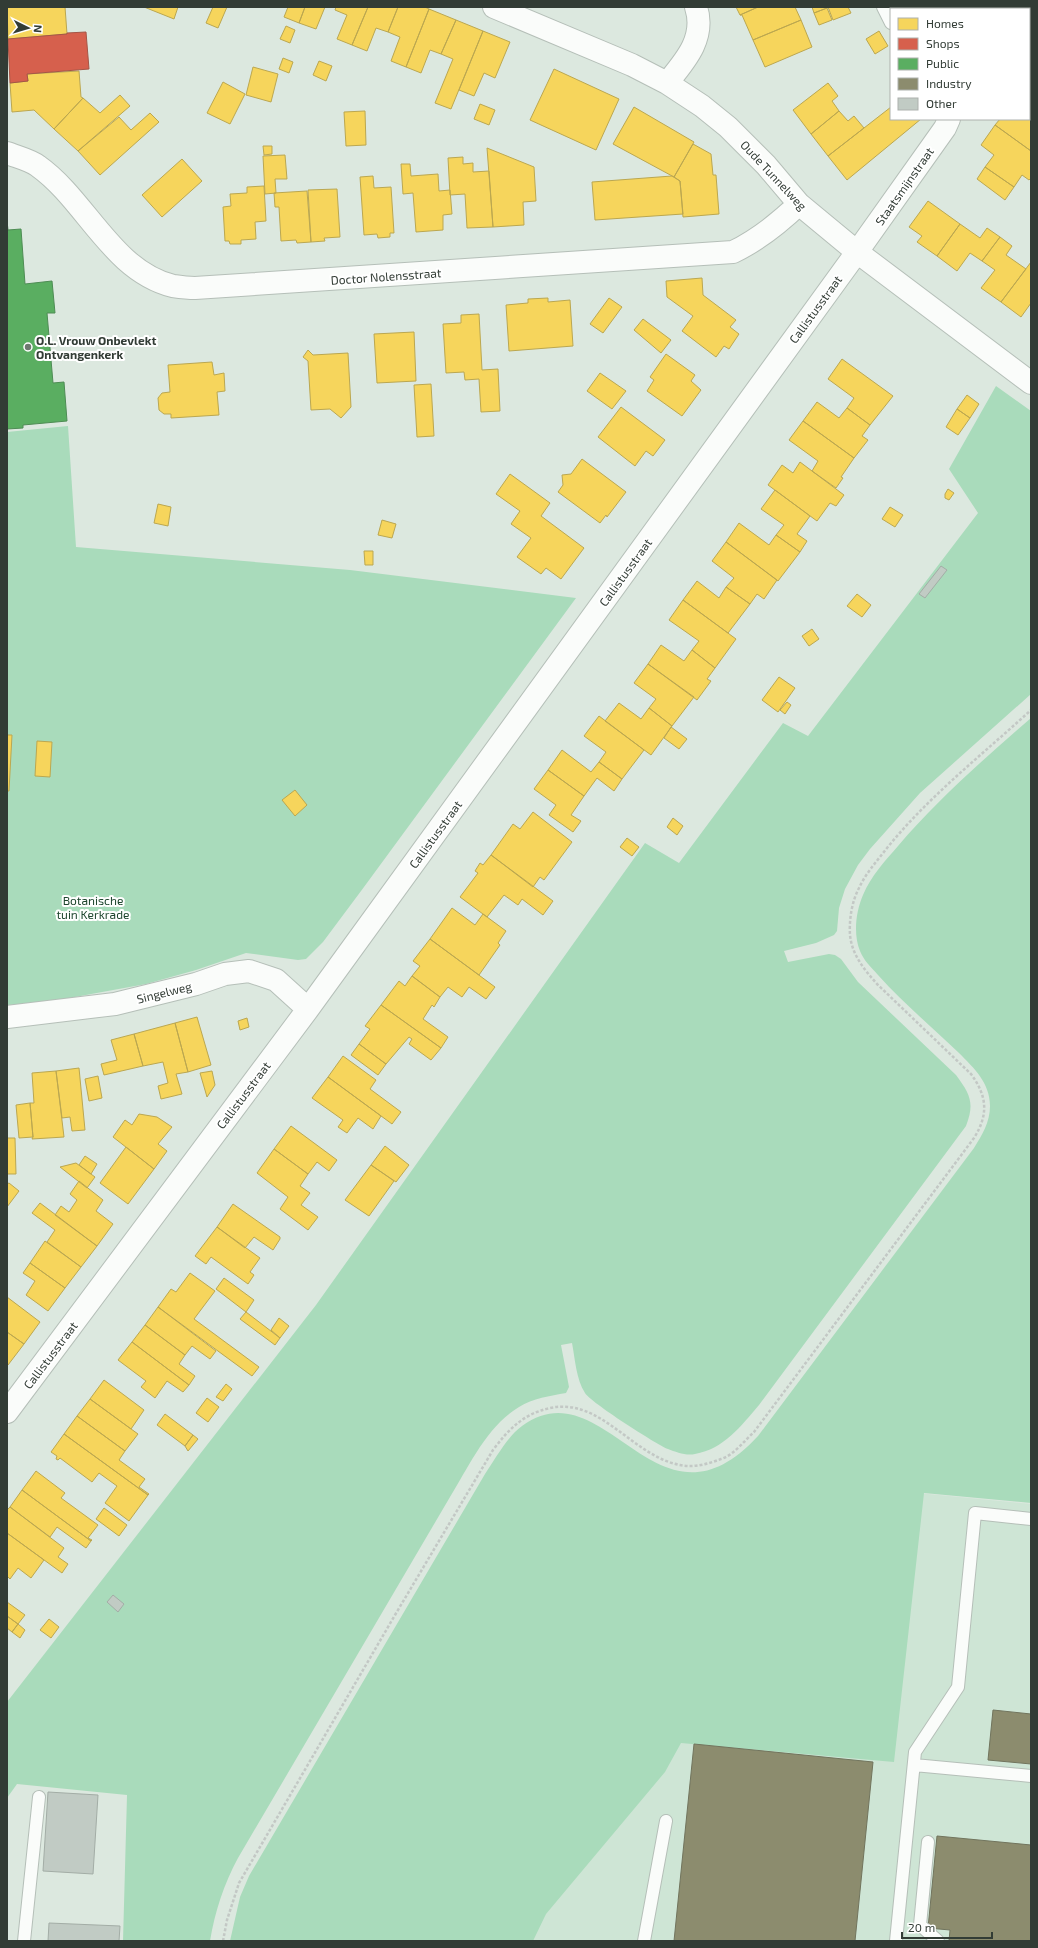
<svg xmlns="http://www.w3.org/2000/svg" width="1038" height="1948" font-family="'Exo 2',sans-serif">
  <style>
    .built { fill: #cee5d5 }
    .green { fill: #a9dbbb }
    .homes { fill: #f6d55c; stroke: #bba750 }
    .shops { fill: #d6604d; stroke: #a55546 }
    .public { fill: #5aae61; stroke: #4e8c54 }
    .industry { fill: #8c8c6e; stroke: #71745d }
    .building { fill: #c1cbc4; stroke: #a3ada6 }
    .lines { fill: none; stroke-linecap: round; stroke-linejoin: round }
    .lane-casing { stroke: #b5bfb8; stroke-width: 14 }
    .street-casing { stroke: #b5bfb8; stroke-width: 24 }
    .path { stroke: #c3c8c5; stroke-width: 2.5; stroke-dasharray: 3 2; stroke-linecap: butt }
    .lane { stroke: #fafcfa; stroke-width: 12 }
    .street { stroke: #fafcfa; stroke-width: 22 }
    .poi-dot { fill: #6e7870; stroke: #fff; stroke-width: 1.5 }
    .labels { text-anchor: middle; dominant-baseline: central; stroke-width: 4; stroke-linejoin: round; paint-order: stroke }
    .street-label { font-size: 12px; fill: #323c35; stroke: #fff }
    .poi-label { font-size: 12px; font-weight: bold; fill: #323c35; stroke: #fff; text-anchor: start }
    .park-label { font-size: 12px; fill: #1e462e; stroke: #fff }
  </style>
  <rect width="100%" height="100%" fill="#dce8df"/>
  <path class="built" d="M806,1488l112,5 113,11v437h-524z"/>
  <path class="green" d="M996,386l35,25v283l-111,99 -50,56 -12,16 -13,24 -6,19 -2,23 -3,4 -18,8 -32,8 4,11 41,-8 6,1 6,4 17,23 98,93c14,19 19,28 10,51l-207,279c-18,21 -35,44 -64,49 -9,2 -19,-2 -27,-5 -12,-5 -78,-47 -83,-56 -9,-14 -10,-35 -13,-50l-11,2 8,42 -3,6c-16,3 -33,5 -47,14 -32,19 -50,59 -69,90l-212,361c-14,26 -23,53 -28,83h-87l4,-146 -110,-11 -10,14v-96l309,-397 329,-462 34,20 104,-140 25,13 170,-223 -29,-44z
    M68,426l8,121 274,23 226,28 -212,289 -41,55 -17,17 -8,1 -52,-7 -50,17 -50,14 -104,19 -35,2v-573z
    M1031,718v785l-107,-10 -30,269 -213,-19 -16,29 -119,142 -13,27h-303l10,-44 9,-21 236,-402c11,-16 22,-37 37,-48 84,-61 135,120 236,10l216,-288c8,-13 16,-26 16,-42 0,-23 -16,-38 -31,-53 -27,-26 -56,-50 -81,-78 -7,-8 -14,-14 -18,-24 -7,-17 -4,-40 3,-56 8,-19 22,-34 35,-49 40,-47 87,-88 133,-128z"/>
  <path class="homes" d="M7,7h58l2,27 -59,5z
    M144,7h34l-4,12z
    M213,7h14l-9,21 -12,-5z
    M288,7h17l-6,16 -15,-6z
    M305,7h20l-9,22 -17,-6z
    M336,7h32l-16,38 -15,-6 10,-24 -12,-5z
    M368,7h30l-10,25 -12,-4 -9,23 -15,-6z
    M398,7h27l4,2 -23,58 -15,-6 9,-24 -12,-5z
    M736,7h22l-18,8z
    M758,7h37l6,13 -48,20 -11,-25h-2z
    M812,7h15v1l-13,5z
    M828,7h20l3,6 -18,7z
    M907,7h41v2h-41z
    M827,8l5,12 -13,5 -5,-12z
    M429,9l27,11 -15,34 -11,-4 -9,23 -15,-6z
    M456,20l27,11 -32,78 -16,-6 18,-44 -12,-5z
    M801,20l11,27 -47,20 -12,-27z
    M286,26l9,4 -5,13 -10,-4z
    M1029,30h2v25l-2,-1z
    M483,31l27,11 -15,36 -11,-5 -10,23 -15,-6z
    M879,31l9,15 -13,8 -9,-15z
    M1029,54l2,1v44h-2z
    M283,58l10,4 -4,11 -10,-4z
    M319,61l13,5 -6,15 -13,-6z
    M253,67l25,7 -7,28 -25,-7z
    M554,69l65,30 -23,51 -66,-30z
    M79,71l2,26 2,1 -29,31 -20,-19 -22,2 -2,-29 18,-2 -1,-7z
    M223,82l22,12 -15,30 -23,-11z
    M828,83l10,13 -6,5 7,10 -28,23 -18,-24z
    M120,95l10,11 -52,45 -24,-22 29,-31 17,15z
    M480,104l15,6 -6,15 -15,-6z
    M634,107l60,35 -20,35 -61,-33z
    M891,107v12h30l-74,61 -19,-24z
    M365,111l1,34 -20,1 -2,-34z
    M839,111l9,10 6,-5 10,12 -36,28 -17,-22z
    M150,113l9,9 -59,53 -22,-24 41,-34 12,13z
    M1000,119h29l2,2v30l-36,-26z
    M995,125l36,26v27l-2,2 -7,-5 -8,12 -29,-20 9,-12 -13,-10z
    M693,144l18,10 2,21h3l3,39 -36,3 -3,-36 -6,-4z
    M263,146h9v8l-8,1z
    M487,148l47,19 2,34 -13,1 1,23 -31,2z
    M285,155l2,24h-12l1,14 -11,1 -2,-38z
    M463,157v7l10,-1v9l16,-1 4,56 -26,1 -2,-34 -15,1 -2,-37z
    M182,159l20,22 -40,36 -20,-22z
    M401,164h9l1,12 27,-2 1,17 11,-1 2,24 -9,1v15l-27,2 -3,-39 -10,1z
    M985,167l29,20 -9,13 -28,-21z
    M373,176l1,12 17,-1 3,46h-4v4l-12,1 -1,-4 -13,1 -4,-58z
    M672,176l8,5 3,33 -88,6 -3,-38z
    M264,186l2,35 -11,1 1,17 -15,1v4h-11l-1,-3h-4l-2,-34 8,-1 -1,-12 17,-1v-6z
    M337,189l3,48 -16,1 1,3 -14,1 -3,-52z
    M307,191l4,51 -14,1 -1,-3 -15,1 -2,-34h-4l-1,-14z
    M928,201l32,23 -23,32 -20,-14 5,-6 -13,-9z
    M960,224l20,14 7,-10 13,9 -18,24 -12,-8 -13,18 -20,-15z
    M1000,237l12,9 -6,9 20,14 -25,33 -20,-14 14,-18 -13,-9z
    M1031,262v41l-10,14 -20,-15z
    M702,278l1,17 33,25 -6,7 9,7 -10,15 -5,-3 -8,11 -34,-26 11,-15 -26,-19 -1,-16z
    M548,298v4l22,-2 3,46 -64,5 -3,-46 22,-2v-4z
    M609,298l13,9 -19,26 -13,-9z
    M479,314l3,56 16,-1 2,42 -19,1 -2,-33 -14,1 -1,-8 -18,1 -3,-49 18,-1v-8z
    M643,319l28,21 -10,13 -27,-23z
    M414,332l2,49 -39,2 -3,-49z
    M308,350l5,5 35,-2 3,54 -10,11 -11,-9 -19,1 -3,-49 -5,-4z
    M666,354l29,21 -4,6 10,9 -19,26 -35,-25 7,-11 -4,-3z
    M842,359l51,37 -23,29 -23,-17 7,-10 -26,-19z
    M212,362l2,13 10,-2 1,18 -8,1 2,23 -48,3v-4h-7l-5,-4 -1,-12 4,-5 8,-1 -2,-27z
    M600,373l26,18 -14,18 -25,-18z
    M431,384l3,52 -17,1 -3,-52z
    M967,395l12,9 -9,14 -13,-9z
    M817,402l22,16 8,-10 23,17 -8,11 6,4 -14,18 -51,-37z
    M621,407l44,33 -12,16 -7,-5 -11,15 -37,-29z
    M957,409l13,9 -12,17 -12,-8z
    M803,421l51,37 -13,19 2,1 -7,10 -24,-17 6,-10 -29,-21z
    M582,459l44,33 -19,25 -1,-2 -6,8 -42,-31 5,-7 -1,-10 9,-1z
    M800,462l44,33 -8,11 -6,-3 -13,18 -49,-36 14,-20 11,8z
    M510,474l40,29 -9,13 43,32 -23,31 -15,-11 -5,6 -24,-17 14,-19 -20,-14 9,-13 -24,-17z
    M948,489l6,4 -5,7 -4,-2v-4z
    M775,490l35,26 -13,18 10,7 -7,11 -24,-17 8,-10 -23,-16z
    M158,504l13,3 -3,19 -14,-3z
    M890,507l13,8 -8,12 -13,-8z
    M382,520l14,4 -4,14 -14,-3z
    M739,523l30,22 7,-10 24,17 -22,29 -52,-39z
    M726,542l51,38 -13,19 -7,-5 -7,10 -24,-17 8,-9 -22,-17z
    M364,551h9v14h-8z
    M697,581l22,17 7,-11 24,17 -22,29 -45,-33z
    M857,594l14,11 -9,12 -15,-11z
    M683,600l53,39 -21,29 -23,-18 7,-9 -30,-21z
    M812,629l7,10 -10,7 -7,-10z
    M661,645l23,16 8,-11 23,18 -8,11 4,2 -14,19 -49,-36z
    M648,664l46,33 -22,29 -23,-18 7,-9 -22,-16z
    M779,677l16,11 -17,24 -16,-12z
    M787,702l4,3 -6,9 -5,-4z
    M619,703l22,16 8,-11 23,18 -21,29 -46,-34z
    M599,716l45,34 -22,29 -23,-17 7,-10 -22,-16z
    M671,727l16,12 -8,10 -15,-11z
    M7,735h5l-3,56h-2z
    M37,741l15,1 -2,35 -15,-1z
    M562,750l29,22 8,-10 23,17 -8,12 -17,-13 -13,18 -36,-26z
    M548,770l36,26 -13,19 10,6 -8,11 -24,-17 7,-10 -22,-16z
    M295,790l12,15 -12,11 -13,-16z
    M533,812l39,30 -28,38 -4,-3 -7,10 -42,-32 22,-31 7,5z
    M673,818l10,8 -6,9 -10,-8z
    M627,838l12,9 -7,9 -12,-9z
    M491,855l62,46 -10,14 -21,-16 -4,6 -14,-10 -17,22 -27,-20 18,-24 -3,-2 5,-8 3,2z
    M452,908l23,17 8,-11 23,17 -8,12 2,2 -21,30 -49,-36z
    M430,939l65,48 -9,12 -17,-12 -7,10 -14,-10 -8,10 -28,-21 8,-10 -7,-5z
    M412,976l28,21 -6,10 -2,-2 -9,14 25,18 -7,11 -60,-43 18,-24 6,5z
    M381,1005l60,43 -10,12 -22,-16 3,-5 -3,-2 -23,27 -27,-20 11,-15 -5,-3z
    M197,1017l14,48 -23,7 -13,-49z
    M247,1018l2,9 -9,3 -2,-9z
    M175,1023l13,49 -12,2 6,20 -21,5 -3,-13 10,-3 -5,-21 -20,4 -9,-32z
    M134,1034l9,32 -39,9 -3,-11 16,-4 -6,-20z
    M359,1044l27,20 -8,11 -27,-20z
    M343,1056l33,24 -6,9 31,23 -9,12 -64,-47z
    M79,1068l6,62 -13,1 -2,-14 -8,1 -6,-47z
    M56,1071l8,66 -32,2 1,-2 -3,-34h4l-2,-30z
    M212,1071l3,14 -8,12 -7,-24z
    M98,1076l4,22 -13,3 -4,-22z
    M328,1077l53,39 -8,13 -15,-11 -11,15 -9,-6 5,-7 -31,-22z
    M30,1103l3,34 -14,1 -3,-33z
    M139,1114l18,3 15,10 -14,17 9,7 -13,18 -41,-32 12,-17 7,5z
    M291,1126l46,34 -8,11 -12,-9 -9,12 -34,-25z
    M7,1138h8l1,36h-9z
    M385,1146l24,19 -13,17 -25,-17z
    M126,1147l28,22 -26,35 -28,-21z
    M274,1149l34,25 -8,12 10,7 -9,12 17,12 -10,13 -28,-21 8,-12 -31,-24z
    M85,1156l12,8 -6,10 -12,-9z
    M76,1163l19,14 -8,11 -27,-21z
    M371,1165l23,16 -25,35 -24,-16z
    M79,1181l24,19 -7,11 17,13 -16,22 -42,-31 6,-9 8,6 8,-12 -7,-6z
    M9,1183l10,8 -12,16v-23z
    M40,1203l57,43 -16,21 -34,-25 8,-12 -23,-17z
    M233,1204l47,33v2l-7,11 -19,-13 -9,11 -28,-21z
    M217,1227l43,31 -10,14 4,3 -6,9 -37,-27 -5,7 -11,-8z
    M45,1241l36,26 -16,21 -35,-25z
    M30,1263l35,25 -17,23 -22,-16 9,-14 -12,-8z
    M190,1273l25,18 -21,28 65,48 -7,9 -94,-69 13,-18 5,3z
    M224,1278l30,22 -8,12 -30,-23z
    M7,1297l33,25 -16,22 -17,-12z
    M158,1307l58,44 -6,8 -18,-13 -7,9 -40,-30z
    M246,1312l34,26 -5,7 -35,-26z
    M279,1318l10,8 -9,12 -9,-8z
    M145,1325l40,30 -6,9 16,12 -6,9 -57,-43z
    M7,1332l17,12 -16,21 -1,-1z
    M132,1342l57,43 -6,7 -16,-11 -12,17 -14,-11 5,-6 -28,-21z
    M104,1380l40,30 -13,19 -41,-30z
    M226,1384l6,5 -9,12 -7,-4z
    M207,1398l12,9 -11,15 -12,-9z
    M90,1399l48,35 -13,17 -48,-35z
    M165,1414l28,21 -8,11 -28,-21z
    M77,1416l48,35 -6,9 26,19 -6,8 10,7 -1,1 -84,-61z
    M64,1434l84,61 -19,26 -24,-18 12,-17 -18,-13 -7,9 -32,-24 -2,2 -2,-1 1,-3 -6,-4z
    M193,1435l5,4 -10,12 -3,-5z
    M36,1471l29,22 -4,5 37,27 -10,13 4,2 -1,1 -69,-51z
    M22,1490l69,51 -5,7 -29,-21 -7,10 -40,-30z
    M10,1507l54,41 -6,9 10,7 -6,9 -55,-40v-23z
    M104,1508l23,17 -8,11 -23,-17z
    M7,1533l37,27 -13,18 -13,-10 -8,11 -3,-3z
    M7,1602l18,13 -7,9 -11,-8z
    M7,1616l11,8 -6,8 -5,-4z
    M49,1619l10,8 -8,11 -11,-8z
    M18,1624l7,6 -5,8 -8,-6z"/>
  <path class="shops" d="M86,32l3,37 -62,5 1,7 -18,2 -2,-44 59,-5v-1z"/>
  <path class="public" d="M7,221l1,9 13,-1 4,55 27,-3 3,32h-8l6,70 11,-1 3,39 -44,4v3l-16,1z"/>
  <path class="industry" d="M993,1710l38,4v50l-43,-4z
    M694,1744l179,18 -18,179h-181z
    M937,1836l94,9v96h-82l1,-11 -22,-2z"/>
  <path class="building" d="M941,566l6,4 -22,28 -6,-4z
    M113,1595l11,9 -6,8 -11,-10z
    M48,1792l50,3 -5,79 -50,-3z
    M49,1923l71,3 -1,15h-71z"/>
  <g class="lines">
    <g class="lane-casing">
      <path id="lane" d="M883,7l8,16
        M914,1765l117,11
        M928,1842l-8,83 18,16
        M24,1941l15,-144
        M644,1941l22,-120
        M896,1941l19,-189 43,-65 17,-174 56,6"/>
    </g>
    <g class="street-casing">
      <path id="street" d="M494,7l138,58 35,18 35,23 26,21 38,38 33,39 58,48 174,131
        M975,9l1,-2
        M667,83c18,-22 39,-45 29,-76
        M7,153c10,4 23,7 31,13 48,34 74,105 135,120 7,1 15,2 22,2l538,-36c25,-12 45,-28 66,-48
        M7,1017l108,-13 81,-20 29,-10 24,-3 27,9 32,29
        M7,1412l301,-403 549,-757 88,-124 4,-9"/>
    </g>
    <path class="path" d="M223,1941l4,-21 12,-37 156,-268 98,-165c16,-21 30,-36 57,-42 51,-11 82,48 130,57 14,3 28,-1 41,-6 13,-4 23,-18 33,-27l220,-294c15,-24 13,-42 -3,-64l-94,-90c-13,-15 -25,-29 -27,-49 -1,-16 2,-34 9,-47 7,-15 18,-27 28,-40 42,-52 95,-93 144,-138"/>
    <use href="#lane" class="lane"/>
    <use href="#street" class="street"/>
  </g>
  <circle class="poi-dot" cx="28" cy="347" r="4"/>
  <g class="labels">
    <g class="street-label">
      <text transform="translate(774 175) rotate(47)">Oude Tunnelweg</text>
      <text transform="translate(904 186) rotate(-55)">Staatsmijnstraat</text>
      <text transform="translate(386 276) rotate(-4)">Doctor Nolensstraat</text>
      <text transform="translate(815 309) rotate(-54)">Callistusstraat</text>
      <text transform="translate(625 572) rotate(-54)">Callistusstraat</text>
      <text transform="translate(435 834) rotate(-54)">Callistusstraat</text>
      <text transform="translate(164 992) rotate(-14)">Singelweg</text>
      <text transform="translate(243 1095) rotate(-53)">Callistusstraat</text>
      <text transform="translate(50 1355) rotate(-53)">Callistusstraat</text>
    </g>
    <g class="poi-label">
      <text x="36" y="340">O.L. Vrouw Onbevlekt<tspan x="36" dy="14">Ontvangenkerk</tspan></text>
    </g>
    <g class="park-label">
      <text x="93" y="900">Botanische<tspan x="93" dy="14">tuin Kerkrade</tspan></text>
    </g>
  </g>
  <rect width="1038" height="1948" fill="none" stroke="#323c35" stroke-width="16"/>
  <rect x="890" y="8" width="140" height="112" fill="#ffffff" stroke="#adb1ae"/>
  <rect x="898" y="18" width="20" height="12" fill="#f6d55c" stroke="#adb1ae"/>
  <text x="926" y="28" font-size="12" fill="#323c35">Homes</text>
  <rect x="898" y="38" width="20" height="12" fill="#d6604d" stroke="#adb1ae"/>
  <text x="926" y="48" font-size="12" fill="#323c35">Shops</text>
  <rect x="898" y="58" width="20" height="12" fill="#5aae61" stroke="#adb1ae"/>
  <text x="926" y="68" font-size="12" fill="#323c35">Public</text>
  <rect x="898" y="78" width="20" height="12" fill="#8c8c6e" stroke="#adb1ae"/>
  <text x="926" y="88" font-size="12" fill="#323c35">Industry</text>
  <rect x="898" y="98" width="20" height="12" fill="#c1cbc4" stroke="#adb1ae"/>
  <text x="926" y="108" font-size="12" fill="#323c35">Other</text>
  <g transform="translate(28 28) rotate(95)" stroke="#ffffff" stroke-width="3" paint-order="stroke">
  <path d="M0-3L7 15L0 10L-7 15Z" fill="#323c35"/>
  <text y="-6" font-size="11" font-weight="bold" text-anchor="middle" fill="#323c35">N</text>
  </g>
  <path d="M902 1932v6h90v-6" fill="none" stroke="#323c35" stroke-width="2"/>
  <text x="908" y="1932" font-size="12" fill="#323c35" stroke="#ffffff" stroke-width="3" paint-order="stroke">20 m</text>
</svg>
